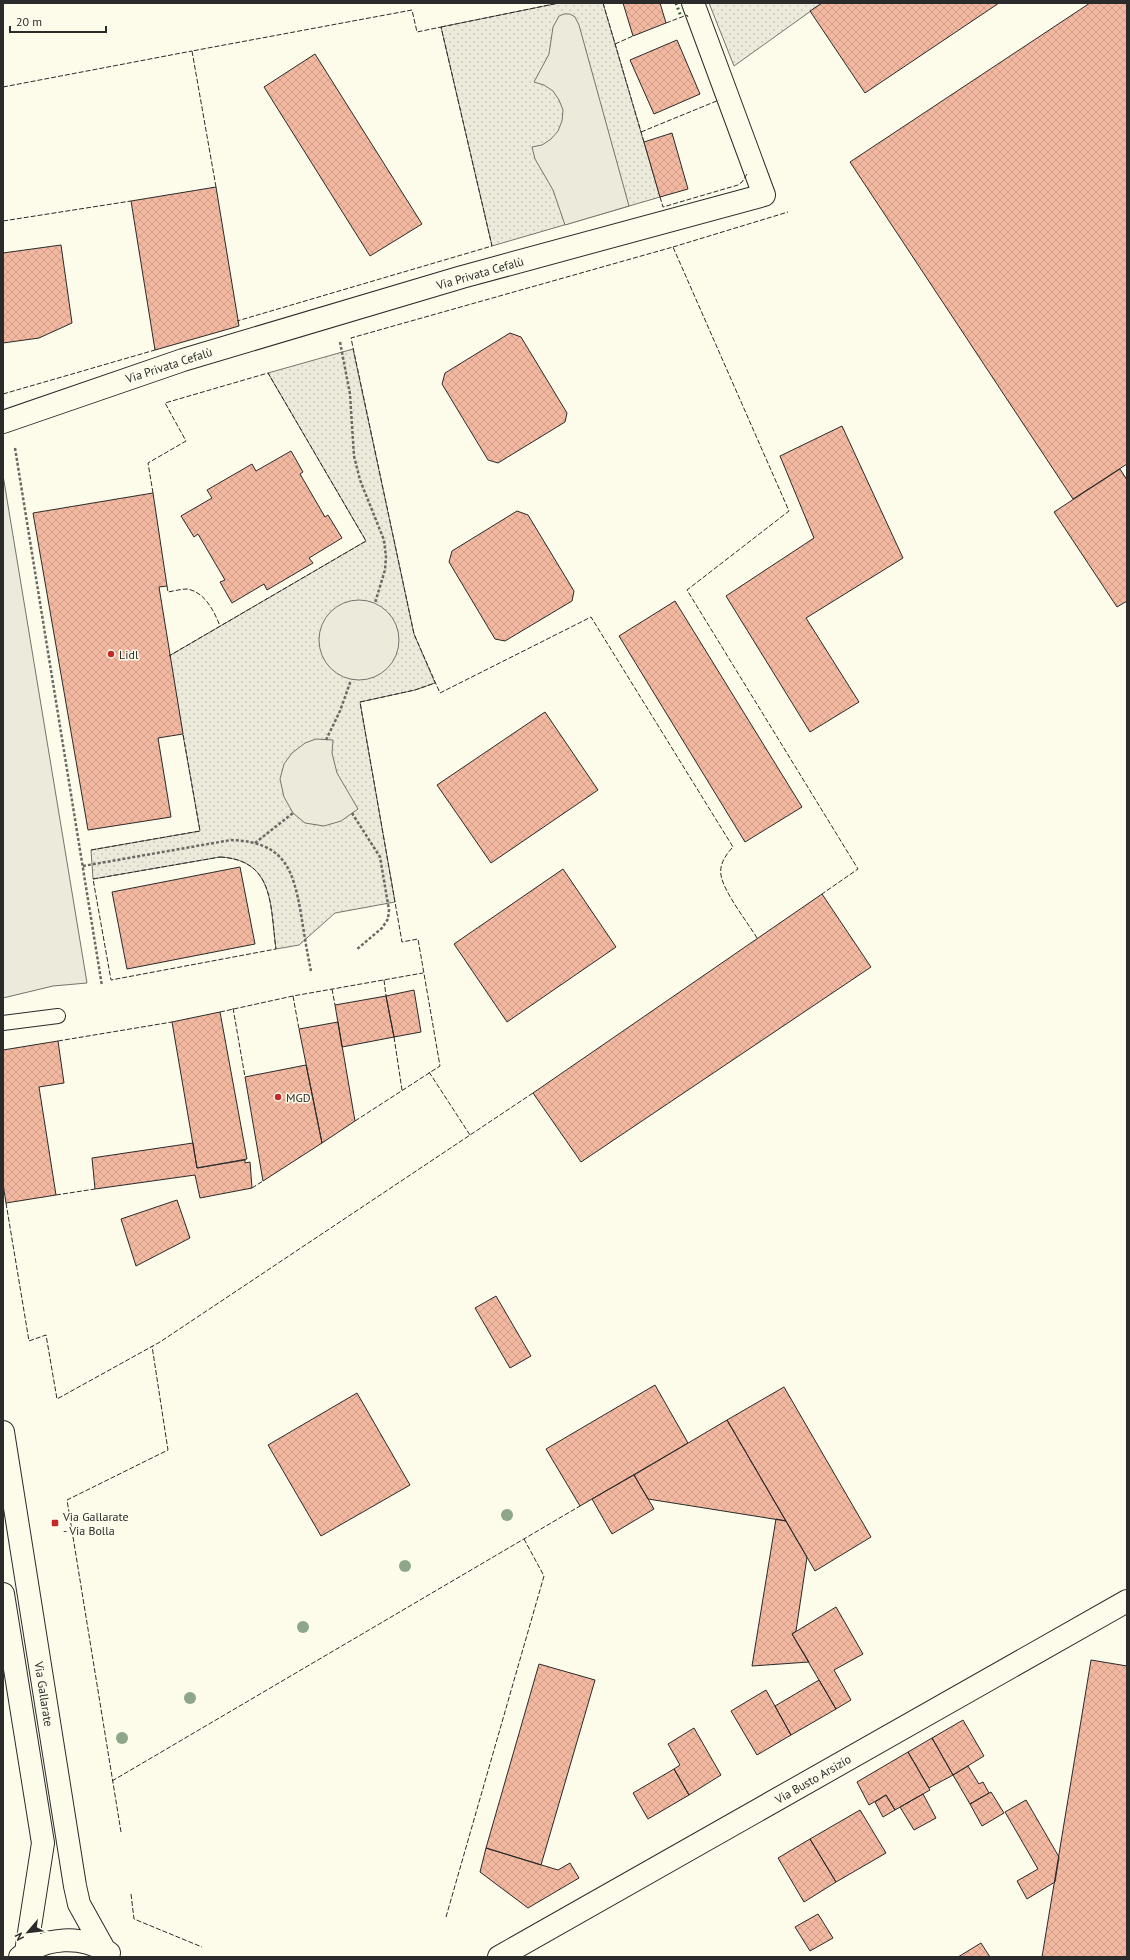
<svg xmlns="http://www.w3.org/2000/svg" width="1130" height="1960" font-family="'PT Sans',sans-serif">
  <style>
    .green { fill: url(#green-dots); stroke: #74746e }
    .parking { fill: #eceadb; stroke: #74746e }
    .building { fill: url(#building-cross-hatch); stroke: #2b2b2b }
    .lines { fill: none; stroke-linecap: round; stroke-linejoin: round }
    .service-casing { stroke: #2b2b2b; stroke-width: 16 }
    .minor-casing { stroke: #2b2b2b; stroke-width: 24 }
    .primary-casing { stroke: #2b2b2b; stroke-width: 24 }
    .path { stroke: #6a6964; stroke-width: 2.5; stroke-dasharray: 3 2; stroke-linecap: butt }
    .service { stroke: #fdfbea; stroke-width: 14 }
    .minor { stroke: #fdfbea; stroke-width: 22 }
    .primary { stroke: #fdfbea; stroke-width: 22 }
    .hedge { stroke: #34623c; stroke-width: 3; stroke-dasharray: 2 3; stroke-linecap: butt }
    .fence { stroke: #2b2b2b; stroke-width: 1; stroke-dasharray: 5 2; stroke-linecap: butt }
    .tree { fill: #8ea78a }
    .poi-dot { fill: #c62828; stroke: #fdfbea; stroke-width: 1.5 }
    .labels { text-anchor: middle; dominant-baseline: central; stroke-width: 3; stroke-linejoin: round; paint-order: stroke }
    .street-label { font-size: 12px; fill: #2b2b2b; stroke: #fdfbea }
    .poi-label { font-size: 12px; fill: #2b2b2b; stroke: #fdfbea; text-anchor: start }
  </style>
  <defs>
    <pattern id="green-dots" width="8" height="8" patternUnits="userSpaceOnUse"><rect width="8" height="8" fill="#ecebdb"/><path d="M2 2h.1M6 6h.1" fill="none" stroke="#cbcabc" stroke-width="1.8" stroke-linecap="round"/></pattern>
    <pattern id="building-cross-hatch" width="8" height="8" patternUnits="userSpaceOnUse"><rect width="8" height="8" fill="#f2b8a0"/><path d="M0 0l8 8M0 8l8-8" fill="none" stroke="#d09e8a"/></pattern>
  </defs>
  <rect width="100%" height="100%" fill="#fdfbea"/>
  <path class="green" d="M559,3h44l57,194 -168,49 -51,-219z
    M709,3h113l-88,63z
    M353,349l61,285 21,49 -20,7 -55,12 35,200 -60,11 -36,32 -23,4c-6,-42 -1,-89 -56,-92l-127,22 -2,-29 109,-19 -31,-175 197,-115 -98,-168z"/>
  <path class="parking" d="M564,14h6l5,3 4,8 50,181 -64,19 -12,-35 -18,-31 -3,-12 10,-2 9,-6 7,-8 4,-10 1,-11 -4,-10 -6,-9 -9,-6 -10,-3 15,-28 4,-27 6,-11z
    M3,475l84,508 -34,3 -50,12z
    M319 640a40 40 0 1 1 80 0a40 40 0 1 1-80 0Z
    M316,739l17,1 -1,13 5,20 21,36 -17,12 -17,5 -19,-3 -12,-10 -9,-16 -4,-18 4,-15 8,-11 13,-10z"/>
  <path class="building" d="M623,3h37l6,20 -33,13z
    M822,3h177l-134,90 -55,-82z
    M1090,3h37v461l-54,35 -223,-337z
    M677,40l23,54 -46,20 -24,-54z
    M315,54l107,170 -52,32 -106,-169z
    M672,133l16,56 -28,8 -16,-55z
    M216,187l23,139 -84,24 -24,-149z
    M61,245l11,78 -33,15 -36,5v-90z
    M510,333l11,4 46,76 -2,9 -67,41 -10,-3 -46,-76 3,-11z
    M842,426l61,132 -97,60 53,84 -49,30 -84,-136 88,-58 -34,-82z
    M291,451l12,21 -3,2 25,43 3,-2 14,23 -33,20 4,5 -46,27 -3,-6 -32,19 -12,-21 5,-2 -27,-46 -4,3 -13,-21 31,-18 -5,-8 45,-26 4,7z
    M1120,469l7,11v121l-10,6 -63,-95z
    M153,493l14,93 -8,1 24,147 -25,4 13,79 -83,13 -55,-317z
    M517,511l11,4 46,76 -2,10 -67,40 -10,-2 -46,-77 3,-11z
    M675,601l127,206 -57,35 -126,-206z
    M545,712l53,78 -107,73 -54,-78z
    M240,867l15,77 -128,25 -15,-77z
    M563,869l53,78 -109,75 -53,-78z
    M822,894l49,73 -290,195 -48,-69z
    M414,990l7,42 -27,5 -8,-41z
    M386,996l8,41 -52,10 -7,-42z
    M220,1012l27,147 -50,9 -25,-146z
    M338,1022l17,99 -33,22 -23,-114z
    M58,1041l6,42 -25,4 17,108 -50,8 -3,-19v-134z
    M306,1065l16,78 -59,38 -18,-104z
    M193,1143l4,25 48,-8v3l5,-1 2,26 -52,10 -5,-23 -100,14 -3,-31z
    M177,1200l13,38 -54,28 -15,-47z
    M496,1296l35,60 -21,12 -35,-60z
    M655,1385l33,58 -108,63 -34,-57z
    M784,1387l87,150 -56,34 -88,-151z
    M357,1393l53,92 -89,51 -53,-91z
    M727,1420l59,101 -138,-22 -14,-24z
    M634,1475l20,34 -42,25 -20,-35z
    M776,1519l10,2 21,36 -11,74 -4,3 17,28 -57,4z
    M836,1607l27,47 -29,16 17,30 -15,9 -44,-75z
    M1091,1660l36,6v291h-85z
    M539,1664l56,16 -54,185 -55,-17z
    M819,1680l17,29 -45,26 -16,-29z
    M766,1690l25,45 -34,20 -26,-44z
    M963,1720l21,36 -31,19 -21,-37z
    M694,1728l27,47 -32,20 -15,-26 6,-4 -12,-21z
    M932,1738l21,37 -24,13 -21,-36z
    M908,1752l22,38 -35,20 -9,-15 -17,10 -12,-23z
    M968,1766l11,18 4,-2 6,11 -19,11 -17,-29z
    M674,1769l15,26 -41,24 -15,-26z
    M991,1792l13,21 -22,13 -12,-22z
    M923,1794l13,24 -22,12 -14,-23z
    M886,1795l9,15 -12,7 -8,-15z
    M1026,1800l33,57 -4,25 -28,17 -10,-18 21,-12 -33,-57z
    M860,1810l26,43 -50,29 -26,-43z
    M810,1839l26,43 -32,20 -26,-44z
    M486,1848l72,22 12,-7 9,15 -51,30 -48,-36z
    M818,1914l15,24 -23,13 -15,-24z
    M981,1943l9,14h-32z"/>
  <g class="lines">
    <g class="service-casing">
      <path id="service" d="M3,1023l55,-7"/>
    </g>
    <g class="minor-casing">
      <path id="minor" d="M3,422l180,-62 279,-83 302,-82 -71,-192
        M499,1957l628,-356"/>
    </g>
    <g class="primary-casing">
      <path id="primary" d="M3,1432l72,454 4,18 25,45
        M3,1594l40,249 -17,109
        M20,1957c25,-20 62,-23 89,-4"/>
    </g>
    <path class="path" d="M340,342l10,52 4,62 6,24 24,60 2,17 -1,13 -10,33
      M15,448l87,538
      M326,740l14,-29 11,-31
      M352,813l28,44 9,53 -1,9 -6,9 -26,22
      M255,843l38,-30
      M83,866l148,-26c53,2 62,28 70,74 3,19 6,38 10,57"/>
    <use href="#service" class="service"/>
    <use href="#minor" class="minor"/>
    <use href="#primary" class="primary"/>
    <path class="hedge" d="M676,3l5,14"/>
    <path class="fence" d="M603,3l41,139
      M666,23l21,-8 1,2
      M441,27l118,-24
      M615,44l18,-8
      M3,87l189,-36
      M641,132l78,-32
      M216,187l-24,-136 220,-41 5,22 24,-5 51,219 -255,75
      M660,197l3,10 75,-22 4,-3 5,-8
      M3,221l128,-20
      M673,247l115,-35
      M3,394l152,-44
      M153,493l-5,-30 38,-22 -21,-38 103,-30 98,168 -197,115
      M167,586l1,6c6,-1 13,-3 19,-3 18,3 27,22 33,37
      M91,850l109,-19 -17,-97
      M220,857c55,3 50,49 56,92l-165,31 -18,-101z
      M757,938c-9,-15 -34,-47 -36,-63 -2,-10 5,-21 12,-28l-142,-230 -151,76 -26,-59 -63,-296 322,-91 116,264 -102,79 171,279 -36,25
      M384,980l2,16
      M332,989l3,16
      M293,996l6,33
      M233,1008l12,69
      M220,1012l73,-16 130,-23
      M394,1037l8,53
      M58,1041l114,-19
      M429,1072l41,63
      M355,1121l85,-55 -22,-127 -16,3 -42,-240 55,-12 20,-7
      M252,1188l11,-7
      M56,1195l39,-6
      M6,1203l23,138 17,-6 11,64 103,-57 373,-249
      M112,1781l468,-275
      M121,1832l-54,-332 101,-50 -16,-104
      M131,1894l3,25 68,28
      M446,1917l98,-341 -20,-37"/>
  </g>
  <g class="tree">
    <circle cx="507" cy="1515" r="6"/>
    <circle cx="405" cy="1566" r="6"/>
    <circle cx="303" cy="1627" r="6"/>
    <circle cx="190" cy="1698" r="6"/>
    <circle cx="122" cy="1738" r="6"/>
  </g>
  <g class="poi-dot">
    <circle cx="111" cy="654" r="4"/>
    <circle cx="278" cy="1097" r="4"/>
    <rect x="51" y="1519" width="8" height="8" rx="2"/>
  </g>
  <g class="labels">
    <g class="street-label">
      <text transform="translate(480 273) rotate(-16)">Via Privata Cefalù</text>
      <text transform="translate(169 365) rotate(-18)">Via Privata Cefalù</text>
      <text transform="translate(44 1694) rotate(81)">Via Gallarate</text>
      <text transform="translate(813 1779) rotate(-30)">Via Busto Arsizio</text>
    </g>
    <g class="poi-label">
      <text x="119" y="654">Lidl</text>
      <text x="286" y="1097">MGD</text>
      <text x="63" y="1516">Via Gallarate<tspan x="63" dy="14">- Via Bolla</tspan></text>
    </g>
  </g>
  <rect width="1130" height="1960" fill="none" stroke="#2b2b2b" stroke-width="8"/>
  <g transform="translate(28 1932) rotate(242)" stroke="#fdfbea" stroke-width="3" paint-order="stroke">
  <path d="M0-3L7 15L0 10L-7 15Z" fill="#2b2b2b"/>
  <text y="-6" font-size="11" font-weight="bold" text-anchor="middle" fill="#2b2b2b">N</text>
  </g>
  <path d="M10 26v6h96v-6" fill="none" stroke="#2b2b2b" stroke-width="2"/>
  <text x="16" y="26" font-size="12" fill="#2b2b2b" stroke="#fdfbea" stroke-width="3" paint-order="stroke">20 m</text>
</svg>
